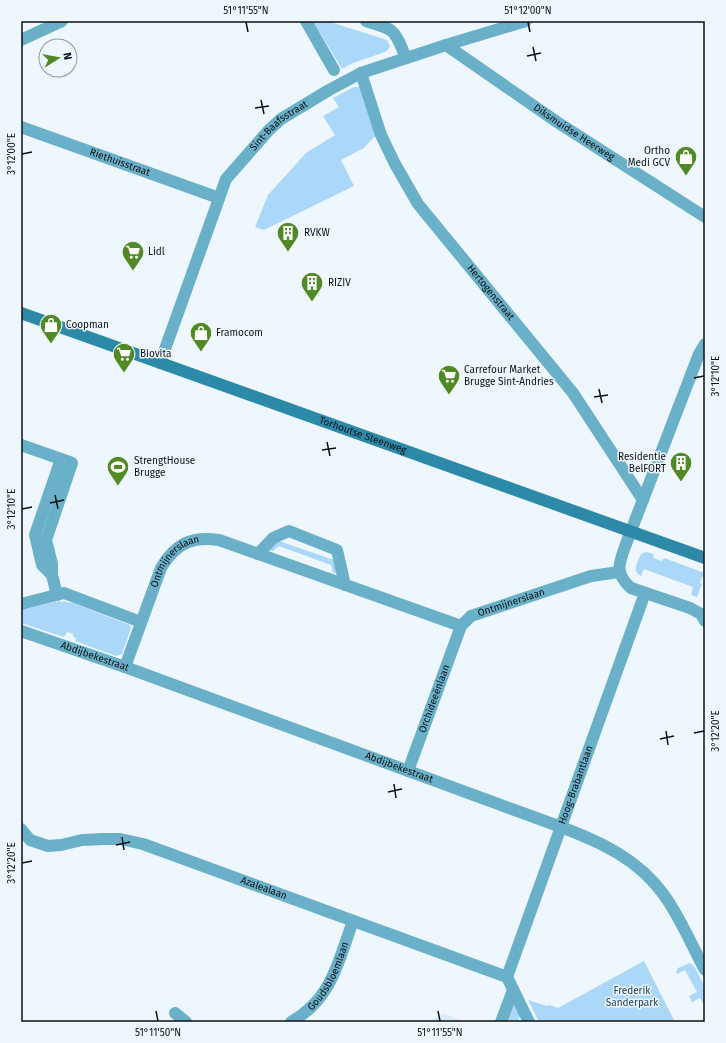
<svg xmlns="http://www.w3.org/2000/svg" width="726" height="1043" font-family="'Fira Sans',sans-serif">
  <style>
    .built { fill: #daecf9 }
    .green { fill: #abd8f9 }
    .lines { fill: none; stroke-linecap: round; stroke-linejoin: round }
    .minor { stroke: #6ab0c9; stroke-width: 12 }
    .secondary { stroke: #2c8aa8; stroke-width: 12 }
    .ticks { fill: none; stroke: #0d1114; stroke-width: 1.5 }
    .labels { text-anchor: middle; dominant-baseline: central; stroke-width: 3; stroke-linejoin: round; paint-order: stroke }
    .street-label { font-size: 10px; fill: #0d1114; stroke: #eff7fe }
    .poi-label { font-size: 10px; fill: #0d1114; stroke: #eff7fe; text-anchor: start }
    .park-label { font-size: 10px; fill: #14384f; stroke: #eff7fe }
    .neatline { fill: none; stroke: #0d1114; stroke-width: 1.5 }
    .ticks-label { font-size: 10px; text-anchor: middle; fill: #0d1114 }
  </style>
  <rect width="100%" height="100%" fill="#eff7fe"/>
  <path class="built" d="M444,1014l21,8h-40z"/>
  <path class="green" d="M313,21h14l60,19 3,6 -2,4 -3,2 -32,11 -11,6z
    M354,87h6l16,48 -12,13 -23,12 13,26 -90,44 -9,-3 13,-32 38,-42 29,-18 -12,-19 16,-9 -6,-9z
    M279,541l55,19 4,13h-5l-2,-8 -52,-19 -6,5h-3v-4z
    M646,552l8,2 -1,4 9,3 2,-3 41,15 -2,4h-1l-2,6 2,1 -5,13 -6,-2 2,-8 -49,-18 -3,7c-10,-5 -3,-14 0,-22z
    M59,601l14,2 57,22 1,3 -9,26 -6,2 -41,-15 1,-3 -3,-1v-3l-6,-2 -3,5 -43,-14v-13z
    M644,961l31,61h-136l-11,-22 19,6 3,-1 8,3z
    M690,963l4,3 11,21v21l-5,-10 -8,4 -3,-6 8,-4 -12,-22 -8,4 -1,-2 2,-4z
    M514,1004l6,12 -2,6h-11z"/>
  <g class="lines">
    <g class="minor">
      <path d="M306,21l28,49"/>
      <path d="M366,21c30,9 28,8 40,37"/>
      <path d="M21,40l41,-19"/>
      <path id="s1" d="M446,45l111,77 148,95"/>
      <path id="s2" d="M361,73l20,62 14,29 23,40 155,189 70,107"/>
      <path id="s3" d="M21,127l198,71"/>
      <path d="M705,344l-6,10 -73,190c-7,19 -12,29 5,44l59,20 11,6 4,7"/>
      <path id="s4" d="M160,363l66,-184 43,-49 12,-11 48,-29 32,-17 85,-28 80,-24"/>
      <path d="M21,445l40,14 -26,76 7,30 10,10 5,20"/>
      <path d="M258,554l15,-16 16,-7 48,19 8,35"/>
      <path d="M52,575v-11l-6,-24 26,-77 -11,-4"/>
      <path d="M21,604l43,-11 77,29"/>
      <path id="s5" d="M21,631l104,36 436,160c40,15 77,32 103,68 16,22 28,51 41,75"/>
      <path id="s6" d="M125,667l36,-99c14,-24 30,-32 58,-28l242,86"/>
      <path id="s7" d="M408,771l53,-145 10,-10 120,-40 28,-4"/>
      <path id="s8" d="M21,829l9,11 18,6 13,-1 21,-5 22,-1h16l23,5 364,133"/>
      <path id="s9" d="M507,977l138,-384"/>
      <path d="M507,977l22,45"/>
      <path d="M175,1013l11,9"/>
      <path id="s10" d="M291,1022c41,-23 47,-60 62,-101"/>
      <path d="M501,1022l12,-32"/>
    </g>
    <path class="secondary" id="s11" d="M21,313l684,245"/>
  </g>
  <path class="ticks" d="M246,22l2,10M528,22l2,10M533,47l3,14M527,56l14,-3M261,100l3,14M255,108l14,-2M22,154l10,-2M694,378l10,-2M599,389l3,14M594,397l14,-2M327,442l3,14M322,450l14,-2M55,495l3,14M50,503l14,-3M22,509l10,-2M666,731l2,14M694,733l10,-2M660,739l14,-3M394,784l2,14M388,792l14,-3M122,837l2,13M116,845l14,-3M22,863l10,-2M156,1011l2,10M438,1011l2,10"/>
  <defs>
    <g id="shop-pin" transform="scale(1.15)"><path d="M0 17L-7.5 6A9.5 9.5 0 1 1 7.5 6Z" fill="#508925" stroke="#eff7fe"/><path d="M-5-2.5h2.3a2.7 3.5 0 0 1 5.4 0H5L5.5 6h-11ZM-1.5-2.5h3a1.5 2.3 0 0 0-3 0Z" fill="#fff"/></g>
    <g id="building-pin" transform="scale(1.15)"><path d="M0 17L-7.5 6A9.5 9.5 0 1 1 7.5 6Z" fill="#508925" stroke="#eff7fe"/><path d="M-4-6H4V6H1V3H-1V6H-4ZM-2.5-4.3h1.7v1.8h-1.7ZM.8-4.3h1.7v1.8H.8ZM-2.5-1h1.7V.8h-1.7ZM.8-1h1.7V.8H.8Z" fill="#fff"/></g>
    <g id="supermarket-pin" transform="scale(1.15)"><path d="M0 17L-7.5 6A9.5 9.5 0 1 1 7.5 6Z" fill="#508925" stroke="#eff7fe"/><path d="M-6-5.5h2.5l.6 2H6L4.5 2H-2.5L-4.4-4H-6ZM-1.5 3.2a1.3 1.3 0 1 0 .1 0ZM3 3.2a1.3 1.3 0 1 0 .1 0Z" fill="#fff"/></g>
    <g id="stadium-pin" transform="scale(1.15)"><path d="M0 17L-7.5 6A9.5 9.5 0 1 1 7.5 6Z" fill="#508925" stroke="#eff7fe"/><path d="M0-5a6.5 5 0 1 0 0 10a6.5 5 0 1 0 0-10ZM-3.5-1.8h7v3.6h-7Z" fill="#fff"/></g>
  </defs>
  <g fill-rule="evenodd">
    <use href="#shop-pin" x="686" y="157"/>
    <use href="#building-pin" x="288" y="233"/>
    <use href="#supermarket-pin" x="133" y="252"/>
    <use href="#building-pin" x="312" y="283"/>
    <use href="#shop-pin" x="51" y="325"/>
    <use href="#shop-pin" x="201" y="333"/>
    <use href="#supermarket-pin" x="124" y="354"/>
    <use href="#supermarket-pin" x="449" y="376"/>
    <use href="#building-pin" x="681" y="463"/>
    <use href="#stadium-pin" x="118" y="467"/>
  </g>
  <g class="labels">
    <g class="street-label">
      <text stroke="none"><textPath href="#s4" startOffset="271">Sint-Baafsstraat</textPath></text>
      <text stroke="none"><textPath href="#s1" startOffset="155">Diksmuidse Heerweg</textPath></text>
      <text stroke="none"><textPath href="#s3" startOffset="105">Riethuisstraat</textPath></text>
      <text stroke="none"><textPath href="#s2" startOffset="258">Hertogenstraat</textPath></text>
      <text stroke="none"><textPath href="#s11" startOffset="363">Torhoutse Steenweg</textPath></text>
      <text stroke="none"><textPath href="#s6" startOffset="120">Ontmijnerslaan</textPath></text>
      <text stroke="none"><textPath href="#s7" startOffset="211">Ontmijnerslaan</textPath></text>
      <text stroke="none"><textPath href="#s5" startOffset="78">Abdijbekestraat</textPath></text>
      <text stroke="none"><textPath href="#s7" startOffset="77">Orchideeënlaan</textPath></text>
      <text stroke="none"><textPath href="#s5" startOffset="402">Abdijbekestraat</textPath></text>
      <text stroke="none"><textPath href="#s9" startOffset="204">Hoog-Brabantlaan</textPath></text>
      <text stroke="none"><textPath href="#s8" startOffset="258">Azalealaan</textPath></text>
      <text stroke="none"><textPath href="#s10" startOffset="61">Goudsbloemlaan</textPath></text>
    </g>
    <g class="poi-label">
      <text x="670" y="151" text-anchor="end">Ortho<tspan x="670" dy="12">Medi GCV</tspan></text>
      <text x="304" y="233">RVKW</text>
      <text x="148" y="252">Lidl</text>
      <text x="328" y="283">RIZIV</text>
      <text x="66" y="325">Coopman</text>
      <text x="216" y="333">Framocom</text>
      <text x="140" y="354">Biovita</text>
      <text x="464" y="370">Carrefour Market<tspan x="464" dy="12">Brugge Sint-Andries</tspan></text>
      <text x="666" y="457" text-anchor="end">Residentie<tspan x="666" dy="12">BelFORT</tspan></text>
      <text x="134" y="461">StrengtHouse<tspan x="134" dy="12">Brugge</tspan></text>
    </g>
    <g class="park-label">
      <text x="632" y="991">Frederik<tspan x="632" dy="12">Sanderpark</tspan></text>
    </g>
  </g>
  <rect width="726" height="1043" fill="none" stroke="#eff7fe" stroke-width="44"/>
  <g transform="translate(58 58) rotate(79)"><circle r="19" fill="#eff7fe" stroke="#959ba0"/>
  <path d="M0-3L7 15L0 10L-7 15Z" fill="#508925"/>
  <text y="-6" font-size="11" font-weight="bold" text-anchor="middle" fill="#0d1114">N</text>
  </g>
  <rect x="22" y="22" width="682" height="999" class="neatline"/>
  <g class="ticks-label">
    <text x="246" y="14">51°11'55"N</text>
    <text x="528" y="14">51°12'00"N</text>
    <text transform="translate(11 154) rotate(-90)" y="4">3°12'00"E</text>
    <text transform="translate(715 376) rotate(-90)" y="4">3°12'10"E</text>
    <text transform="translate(11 509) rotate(-90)" y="4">3°12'10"E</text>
    <text transform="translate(715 731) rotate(-90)" y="4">3°12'20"E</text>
    <text transform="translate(11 863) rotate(-90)" y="4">3°12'20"E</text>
    <text x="158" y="1036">51°11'50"N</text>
    <text x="440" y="1036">51°11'55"N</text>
  </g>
</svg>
